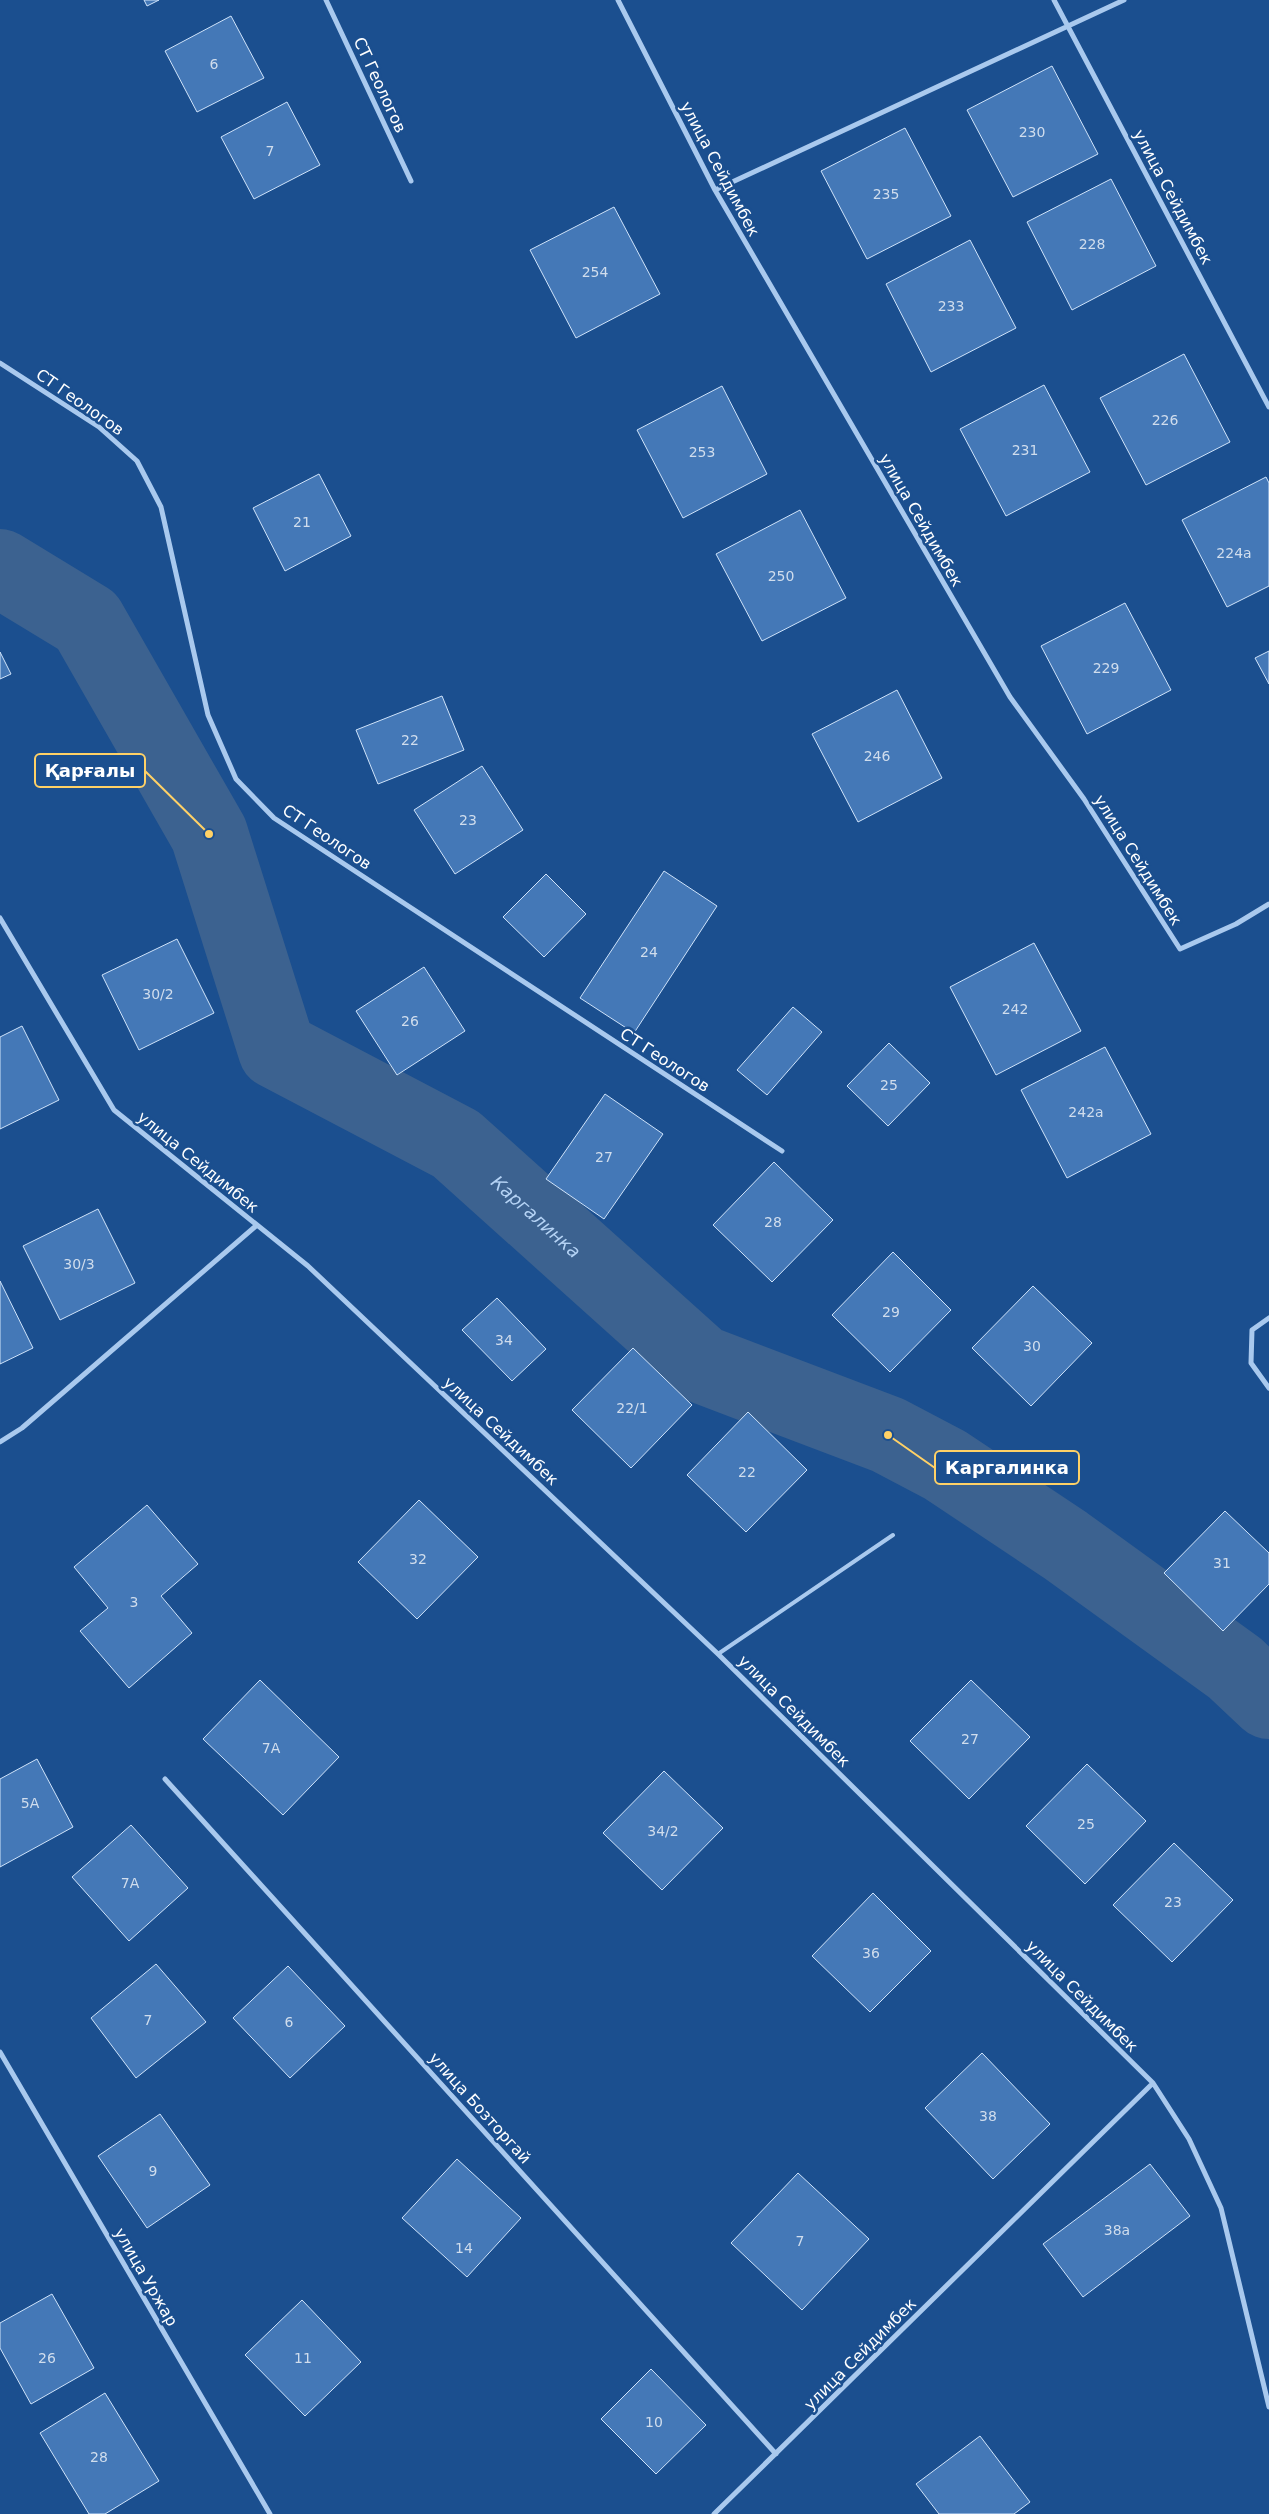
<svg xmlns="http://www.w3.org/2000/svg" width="1269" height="2514" font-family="'DejaVu Sans',sans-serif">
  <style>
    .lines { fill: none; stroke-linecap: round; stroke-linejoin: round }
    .river { stroke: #3c6290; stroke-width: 78 }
    .building { fill: #4478b7; stroke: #cfe3fa }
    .service { stroke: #a9c9ee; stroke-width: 4 }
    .minor { stroke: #a9c9ee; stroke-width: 5 }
    .labels { text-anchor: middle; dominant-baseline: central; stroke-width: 5; stroke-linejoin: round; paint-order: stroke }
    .number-label { font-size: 14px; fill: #d0dded }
    .street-label { font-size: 16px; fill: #fff; stroke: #1b4f8f }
    .water-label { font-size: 18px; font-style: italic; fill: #b5d3f5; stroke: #1b4f8f }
    .leader { fill: none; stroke: #ffd166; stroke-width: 2 }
    .callout-dot { fill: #ffd166; stroke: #1b4f8f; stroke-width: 2 }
    .callout { fill: #1b4f8f; stroke: #ffd166; stroke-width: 2 }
    .callout-label { font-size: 18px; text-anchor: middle; font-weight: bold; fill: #fff }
  </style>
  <rect width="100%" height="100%" fill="#1b4f8f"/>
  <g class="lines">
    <path class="river" id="s1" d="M0,568l87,53 122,213 68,216 179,94 245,220 187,71 57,30 120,80 170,123 34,32"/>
  </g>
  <path class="building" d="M144,0h15l-12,6z
    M231,16l33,62 -67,34 -32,-61z
    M1052,66l46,88 -85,43 -46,-87z
    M287,102l33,63 -66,34 -33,-62z
    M905,128l46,88 -84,43 -46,-88z
    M1111,179l45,87 -84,44 -45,-88z
    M614,207l46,87 -84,44 -46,-88z
    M970,240l46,88 -85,44 -45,-88z
    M1184,354l46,88 -84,43 -46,-87z
    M1044,385l46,87 -84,44 -46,-87z
    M722,386l45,88 -84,44 -46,-88z
    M319,474l32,62 -66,35 -32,-63z
    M1266,477l3,6v103l-42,21 -45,-87z
    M800,510l46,88 -84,43 -46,-87z
    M1125,603l46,87 -84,44 -46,-88z
    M1269,651v33l-14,-26z
    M0,652l11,22 -11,5z
    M897,690l45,88 -84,44 -46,-88z
    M442,696l22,54 -86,34 -22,-54z
    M482,766l41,64 -68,44 -41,-64z
    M664,871l53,35 -83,127 -54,-35z
    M546,874l40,40 -42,43 -41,-40z
    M177,939l37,74 -75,37 -37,-75z
    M1034,943l47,88 -85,44 -46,-88z
    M424,967l41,64 -68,44 -41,-64z
    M793,1007l29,25 -55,63 -30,-25z
    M22,1026l37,74 -59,29v-92z
    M889,1043l41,40 -42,43 -41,-40z
    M1105,1047l46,87 -84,44 -46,-88z
    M605,1094l58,40 -59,85 -58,-40z
    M774,1162l59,58 -61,62 -59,-57z
    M98,1209l37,74 -75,37 -37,-74z
    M893,1252l58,58 -61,62 -58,-57z
    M0,1281l33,67 -33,16z
    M1033,1286l59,57 -61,63 -59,-58z
    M497,1298l49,51 -34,32 -50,-51z
    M633,1348l59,57 -61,63 -59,-58z
    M748,1412l59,58 -61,62 -59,-57z
    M419,1500l59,57 -61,62 -59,-57z
    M147,1505l51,59 -37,32 31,37 -63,55 -49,-57 28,-23 -34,-41z
    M1225,1511l44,42v31l-46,47 -59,-58z
    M260,1680l79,77 -56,58 -80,-76z
    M971,1680l59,57 -61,62 -59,-58z
    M37,1759l36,68 -73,40v-88z
    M1087,1764l59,57 -61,63 -59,-58z
    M664,1771l59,57 -61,62 -59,-57z
    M131,1825l57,63 -59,53 -57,-64z
    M1174,1843l59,57 -61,62 -59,-57z
    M873,1893l58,58 -61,61 -58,-56z
    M156,1964l50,58 -70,56 -45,-60z
    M288,1966l57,60 -55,52 -57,-60z
    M982,2053l68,71 -57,55 -68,-71z
    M160,2114l50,71 -63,43 -49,-72z
    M457,2159l64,59 -54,59 -65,-59z
    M1150,2164l40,52 -107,81 -40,-53z
    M798,2173l71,66 -67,71 -71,-67z
    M52,2294l42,74 -63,36 -31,-56v-25z
    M302,2300l59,62 -56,54 -60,-61z
    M651,2369l55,56 -50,49 -55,-55z
    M105,2393l54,88 -54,33h-16l-49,-81z
    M980,2436l50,66 -16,12h-75l-23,-30z"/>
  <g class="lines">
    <path class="service" d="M718,1654l175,-119"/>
    <path class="minor" d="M326,0l85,181
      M618,0l97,190 295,507 74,102 96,150 56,-25 33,-20
      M1054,0l215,407
      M715,190l409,-190
      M0,363l99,64 38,34 24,46 47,208 28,64 38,39 508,333
      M0,918l114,192 194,156 410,388 435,429 36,56 32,69 48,199
      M1269,1318l-17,12 -1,33 18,25
      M0,1442l22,-14 235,-203
      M165,1779l611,675
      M0,2052l270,462
      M714,2514l439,-431"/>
  </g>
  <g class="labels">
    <g class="number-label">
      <text x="214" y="64">6</text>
      <text x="1032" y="132">230</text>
      <text x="270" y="151">7</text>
      <text x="886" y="194">235</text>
      <text x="1092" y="244">228</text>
      <text x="595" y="272">254</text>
      <text x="951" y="306">233</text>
      <text x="1165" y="420">226</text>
      <text x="1025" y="450">231</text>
      <text x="702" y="452">253</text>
      <text x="302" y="522">21</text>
      <text x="1234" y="553">224а</text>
      <text x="781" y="576">250</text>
      <text x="1106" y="668">229</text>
      <text x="410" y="740">22</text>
      <text x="877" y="756">246</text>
      <text x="468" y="820">23</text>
      <text x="649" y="952">24</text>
      <text x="158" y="994">30/2</text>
      <text x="1015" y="1009">242</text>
      <text x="410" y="1021">26</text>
      <text x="889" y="1085">25</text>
      <text x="1086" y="1112">242а</text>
      <text x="604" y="1157">27</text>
      <text x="773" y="1222">28</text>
      <text x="79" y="1264">30/3</text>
      <text x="891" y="1312">29</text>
      <text x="504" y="1340">34</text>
      <text x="1032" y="1346">30</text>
      <text x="632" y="1408">22/1</text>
      <text x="747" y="1472">22</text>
      <text x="418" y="1559">32</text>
      <text x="1222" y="1563">31</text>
      <text x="134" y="1602">3</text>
      <text x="970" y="1739">27</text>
      <text x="271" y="1748">7А</text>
      <text x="30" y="1803">5А</text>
      <text x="1086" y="1824">25</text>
      <text x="663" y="1831">34/2</text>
      <text x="130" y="1883">7А</text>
      <text x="1173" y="1902">23</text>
      <text x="871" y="1953">36</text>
      <text x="148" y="2020">7</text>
      <text x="289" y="2022">6</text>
      <text x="988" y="2116">38</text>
      <text x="153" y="2171">9</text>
      <text x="1117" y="2230">38а</text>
      <text x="800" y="2241">7</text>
      <text x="464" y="2248">14</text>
      <text x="47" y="2358">26</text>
      <text x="303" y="2358">11</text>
      <text x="654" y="2422">10</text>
      <text x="99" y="2457">28</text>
    </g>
    <g class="street-label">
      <text transform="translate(380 85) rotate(65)">СТ Геологов</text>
      <text transform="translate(720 169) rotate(62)">улица Сейдимбек</text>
      <text transform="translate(1173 197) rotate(62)">улица Сейдимбек</text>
      <text transform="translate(80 402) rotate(35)">СТ Геологов</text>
      <text transform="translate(921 520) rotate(60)">улица Сейдимбек</text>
      <text transform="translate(327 837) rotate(34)">СТ Геологов</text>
      <text transform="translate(1138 860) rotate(58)">улица Сейдимбек</text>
      <text transform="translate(665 1060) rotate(33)">СТ Геологов</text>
      <text transform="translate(198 1162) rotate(39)">улица Сейдимбек</text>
      <text transform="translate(501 1431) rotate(43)">улица Сейдимбек</text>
      <text transform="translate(794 1711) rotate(45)">улица Сейдимбек</text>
      <text transform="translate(1082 1996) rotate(45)">улица Сейдимбек</text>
      <text transform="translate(480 2108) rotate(48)">улица Бозторгай</text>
      <text transform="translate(146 2277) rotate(60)">улица Уржар</text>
      <text transform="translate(860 2354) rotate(-45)">улица Сейдимбек</text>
    </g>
    <g class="water-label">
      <text stroke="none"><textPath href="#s1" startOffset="884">Каргалинка</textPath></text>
    </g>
  </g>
  <path class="leader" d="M209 834L145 771M888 1435L935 1468"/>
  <g class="callout-dot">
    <circle cx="209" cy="834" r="5"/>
    <circle cx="888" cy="1435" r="5"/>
  </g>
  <g class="callout">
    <rect x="35" y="754" width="110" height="33" rx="5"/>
    <rect x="935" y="1451" width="144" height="33" rx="5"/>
  </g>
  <g class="callout-label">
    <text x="90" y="777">Қарғалы</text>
    <text x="1007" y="1474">Каргалинка</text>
  </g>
</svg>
